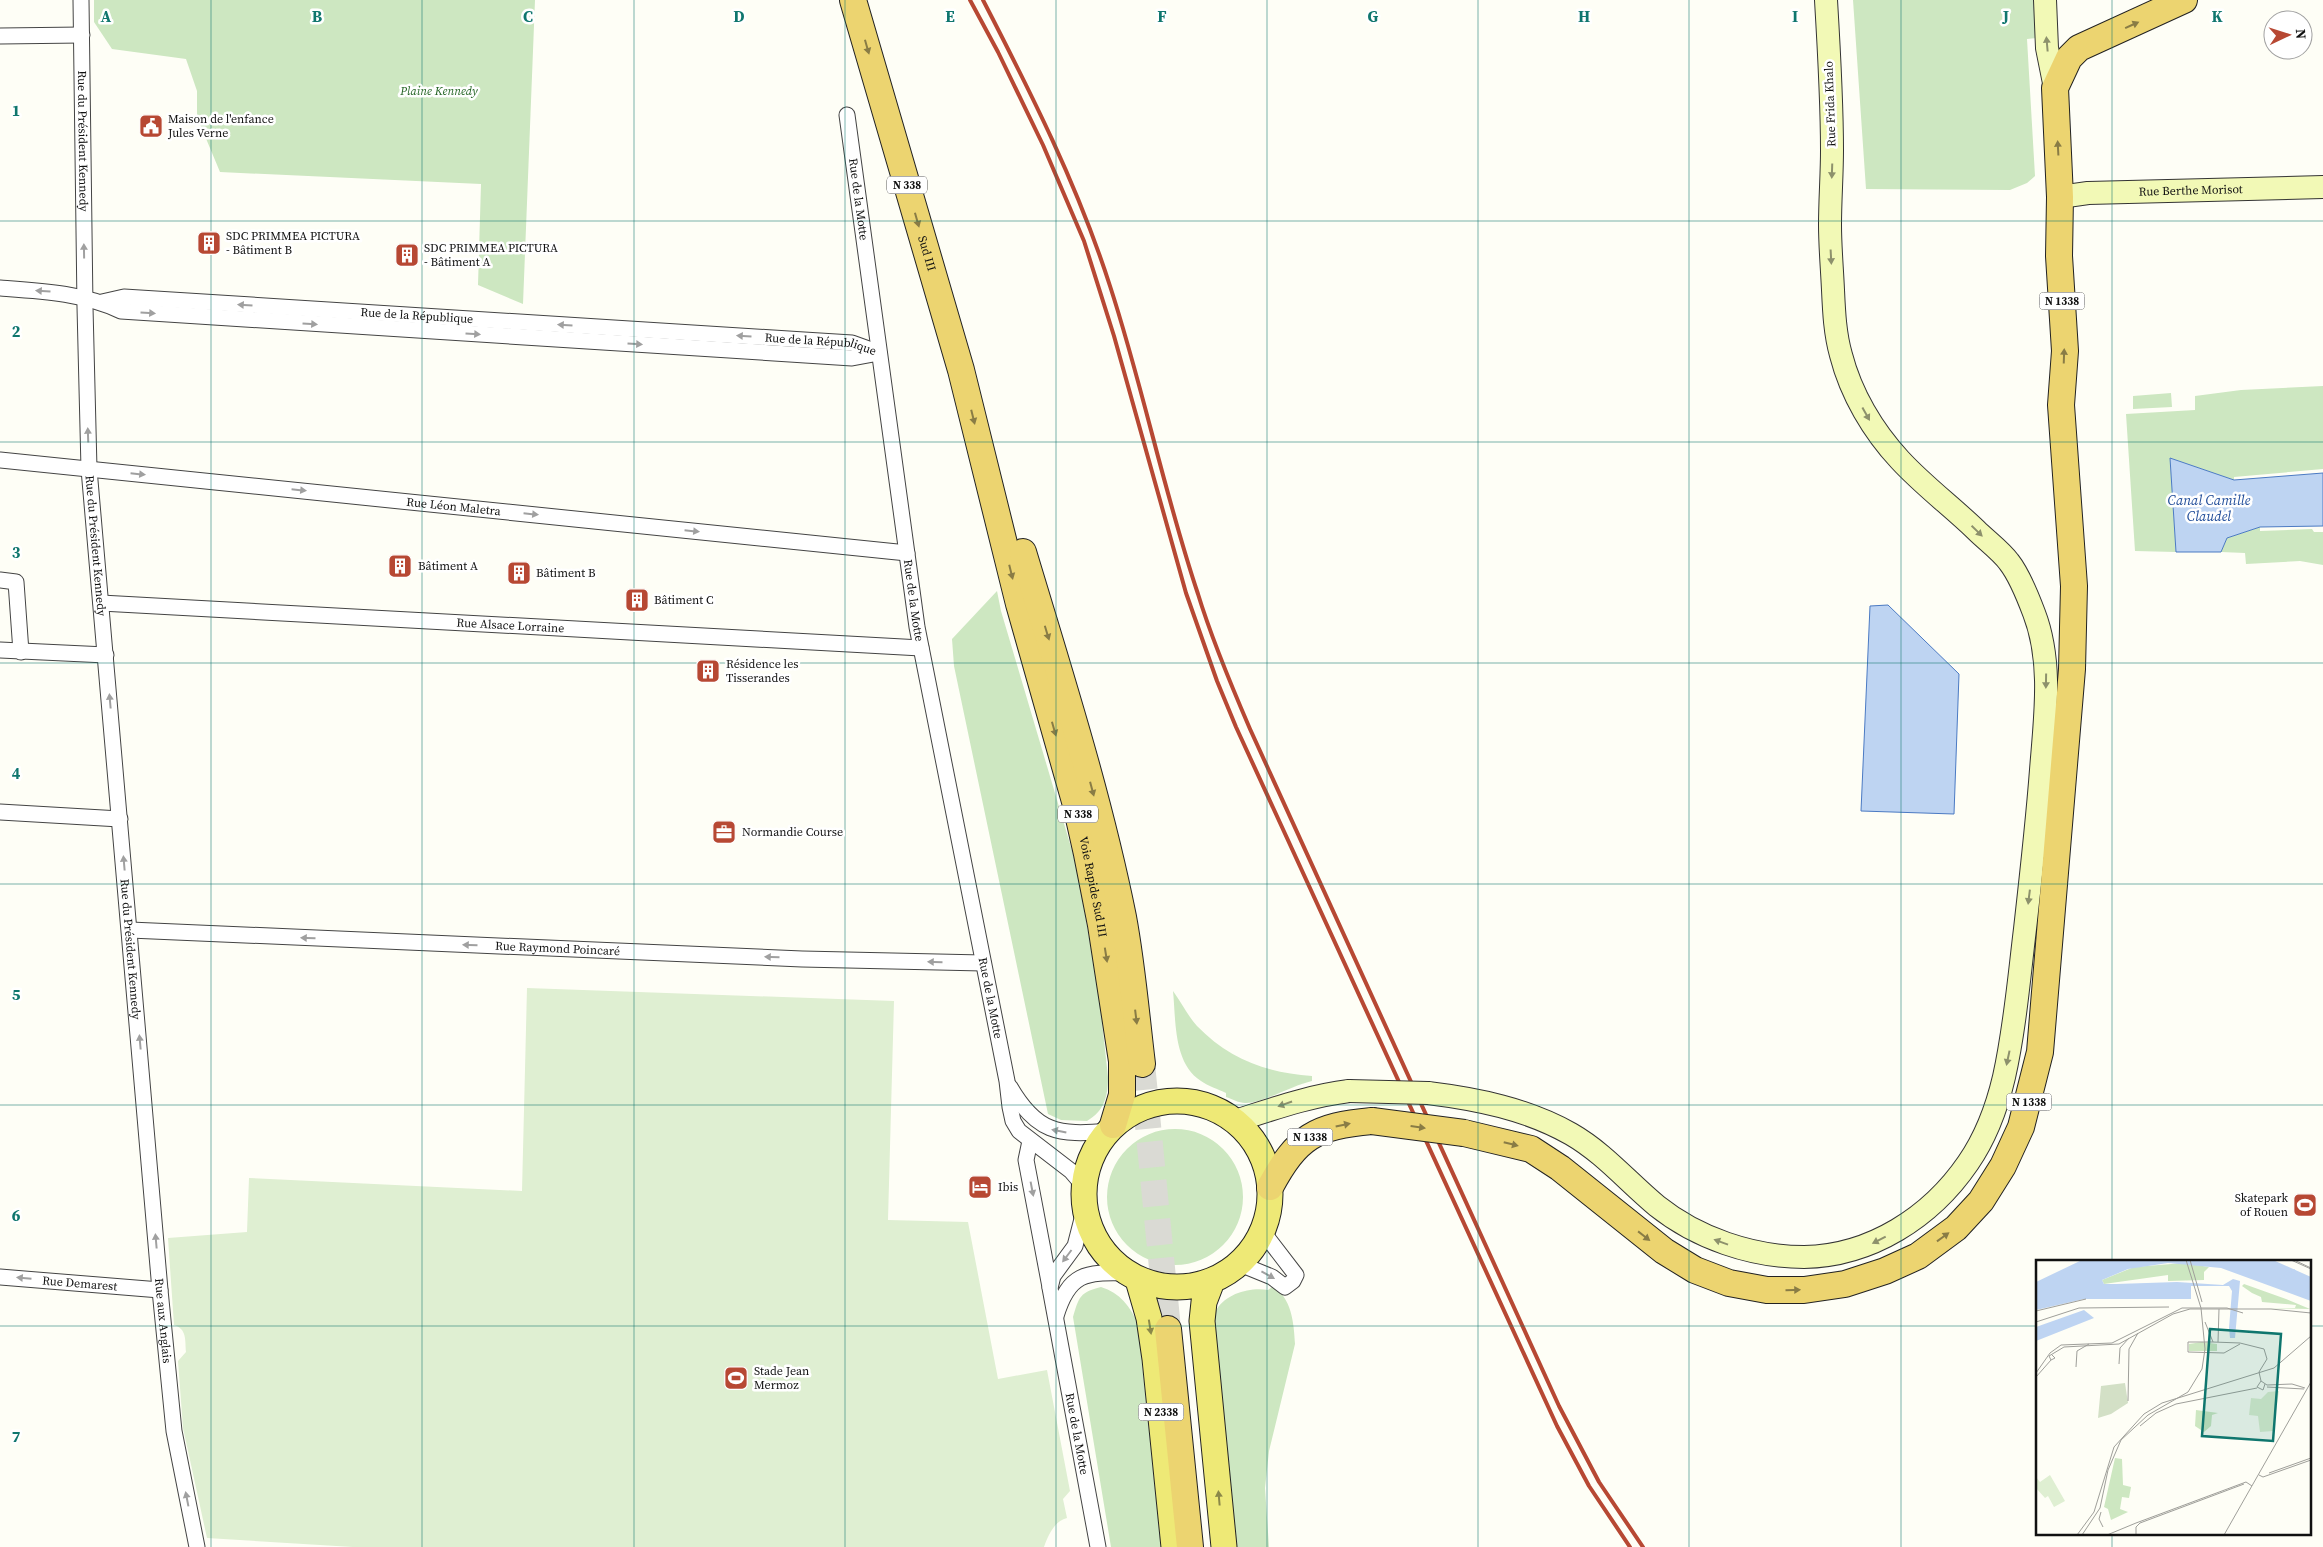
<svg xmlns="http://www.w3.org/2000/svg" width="2323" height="1547" font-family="'Source Serif 4',serif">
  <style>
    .green { fill: #cde7c1 }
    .pitch { fill: #dfefd2 }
    .water { fill: #bed4f2; stroke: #4b7ac3 }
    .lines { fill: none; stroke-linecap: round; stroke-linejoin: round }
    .trunk-tunnel { stroke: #dadad4; stroke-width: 26; stroke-dasharray: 26 13; stroke-linecap: butt }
    .minor-casing { stroke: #444; stroke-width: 17 }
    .secondary-casing { stroke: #333; stroke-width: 24 }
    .primary-casing { stroke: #222; stroke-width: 27 }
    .trunk-casing { stroke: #222; stroke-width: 28 }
    .minor { stroke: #fff; stroke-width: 15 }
    .secondary { stroke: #f2f9b6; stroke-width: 22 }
    .primary { stroke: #eee976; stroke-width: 25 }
    .trunk { stroke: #ecd470; stroke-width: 26 }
    .rail { stroke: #b74833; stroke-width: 4 }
    .secondary-bridge-casing { stroke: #333; stroke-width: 24; stroke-linecap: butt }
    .trunk-bridge-casing { stroke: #222; stroke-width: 28; stroke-linecap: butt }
    .secondary-bridge { stroke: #f2f9b6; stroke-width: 22 }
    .trunk-bridge { stroke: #ecd470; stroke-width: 26 }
    .oneway { fill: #897c45 }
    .oneway2 { fill: #8d916c }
    .oneway3 { fill: #a0a0a0 }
    .oneway4 { fill: #8b8849 }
    .grid { fill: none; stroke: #0f766e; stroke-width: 1; stroke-opacity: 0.55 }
    .labels { text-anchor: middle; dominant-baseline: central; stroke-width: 5; stroke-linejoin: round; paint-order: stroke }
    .shield { fill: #fff; stroke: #585858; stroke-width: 1 }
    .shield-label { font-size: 11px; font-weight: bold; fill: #111 }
    .park-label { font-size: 12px; font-style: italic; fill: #256525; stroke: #fff }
    .street-label { font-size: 12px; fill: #111; stroke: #fff }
    .poi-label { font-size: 12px; fill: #111; stroke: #fff; text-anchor: start }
    .water-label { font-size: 14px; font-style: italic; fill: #224e9a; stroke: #fff }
    .inset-river { fill: none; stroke: #bed4f2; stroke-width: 2.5 }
    .inset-road { fill: none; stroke: #9f9f9a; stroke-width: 1 }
    .view { fill: #0f766e; fill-opacity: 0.15; stroke: #0f766e; stroke-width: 2.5 }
    .inset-edge { fill: none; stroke: #111; stroke-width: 2.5 }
    .grid-label { font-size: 16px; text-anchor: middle; font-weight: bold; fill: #0f766e; stroke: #fff; stroke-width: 5; stroke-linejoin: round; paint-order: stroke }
  </style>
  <rect width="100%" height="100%" fill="#fefef6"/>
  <path class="green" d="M94,0h441l-12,304 -45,-19 3,-101 -261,-12 -23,-55v-26l-11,-32 -74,-10 -18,-27z
    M1853,0h182l2,38 -10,1 8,137 -8,7 -17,7 -144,-1z
    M2323,386v83l-89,8v3l-64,-22 6,94 -41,-1 -9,-137 69,-4v-14l46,-6z
    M2171,393l1,14 -39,2v-13z
    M2260,527v4l52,-2 2,3h9v33l-23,-4 -54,3 -1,-11 -24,-1 6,-14z
    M997,591l4,20 75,253 23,130 9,83c0,20 -4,34 -21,44l-26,-1 -13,-6 -94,-448 -2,-27z
    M1173,991c8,11 15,25 24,35 32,33 70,47 115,50v5c-19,4 -51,23 -67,22 -6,0 -13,-4 -19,-6v-4c-8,-4 -18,-7 -25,-12 -28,-18 -25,-61 -28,-90z
    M1107 1197a68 68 0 1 1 136 0a68 68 0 1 1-136 0Z
    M1101,1287c19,6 29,19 37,37l23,223h-50l-38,-230c6,-20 7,-25 28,-30z
    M1272,1287c20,9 22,38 23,57l-26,107 -4,37 4,59h-33l-24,-222c2,-5 2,-12 5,-16 10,-16 34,-22 51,-19z"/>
  <path class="pitch" d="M527,988l367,13 -6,219 80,2 30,157 49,-9 23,121 -7,8 4,19c-13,3 -19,18 -23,29h-691l-146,-9 -24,-110 -5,-67 8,-9c-1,-12 1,-23 -12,-27l-6,-87 79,-6 2,-54 273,13z"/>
  <path class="water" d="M2170,458l64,22 89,-7v53l-63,1 -33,11 -6,14h-45z
    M1888,605l71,69 -5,140 -93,-3 9,-205z"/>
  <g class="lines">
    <path class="trunk-tunnel" d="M1142,1064l26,265"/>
    <g class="minor-casing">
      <g id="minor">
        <path id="s1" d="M81,0l4,307 4,162 71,821 14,141 23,116"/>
        <path d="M0,36l82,-1"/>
        <path id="s2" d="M847,115l70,512 90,454 3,26 3,14 6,10 52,40 12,14"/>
        <path d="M0,288c42,3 83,5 121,23l731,47 27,-5"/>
        <path id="s3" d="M102,302l22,-5 680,43 48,3 25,9"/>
        <path id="s4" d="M0,460l907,93"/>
        <path d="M0,580l16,2 5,70"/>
        <path id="s5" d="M101,603l820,45"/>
        <path d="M0,650l106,5"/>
        <path d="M0,812l120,7"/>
        <path id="s6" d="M130,930l672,29 181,4"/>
        <path d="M1010,1087c26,45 48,49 98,44"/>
        <path d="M1030,1141l-4,19 24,127"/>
        <path id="s7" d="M1084,1211l-9,35 -22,30 -3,12 48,259"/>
        <path d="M1240,1264l32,13 13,10 8,-6 3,-6 -33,-43"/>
        <path id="s8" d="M0,1277l160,13"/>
        <path d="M1056,1316c13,-43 29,-44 70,-43"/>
      </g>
    </g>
    <g class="secondary-casing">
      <g id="secondary">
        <path d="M2045,0l2,48 8,40"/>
        <path id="s9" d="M2060,197l28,-4 235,-6"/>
        <path d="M1428,1093c49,6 99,16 143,41 33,19 57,48 86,72 40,32 95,51 147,51 67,-1 127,-40 164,-94 18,-26 29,-56 36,-86 11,-49 15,-99 21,-148 6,-53 12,-106 16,-159 4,-52 12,-108 -7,-157 -6,-16 -14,-37 -25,-51 -8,-11 -23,-22 -33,-32 -25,-24 -53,-45 -76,-70 -27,-29 -49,-66 -59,-105 -6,-21 -7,-43 -8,-65 -1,-22 -3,-44 -3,-65 0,-25 2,-50 2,-75 0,-50 -3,-100 -6,-150"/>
        <path d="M1235,1121c38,-12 74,-25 114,-30"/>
      </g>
    </g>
    <g class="primary-casing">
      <path id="primary" d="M1084 1194a93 93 0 1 1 186 0a93 93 0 1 1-186 0Z
        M1138,1280l11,38 6,41 19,188
        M1212,1281l-8,21 -2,19 22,226"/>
    </g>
    <g class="trunk-casing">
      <g id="trunk">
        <path id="s10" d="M853,0l108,370 58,234 57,201 11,49 14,71 21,136v34l-9,30"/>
        <path d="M1023,552c36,120 75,241 100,365 9,48 13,98 19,147"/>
        <path d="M1464,1133l67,16 29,19 104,83 31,19 34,13 38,7h37l41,-6 40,-13 33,-15 38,-28 25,-27 22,-35 18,-39 19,-75 32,-383 2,-83 -13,-181 4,-54 -6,-95 1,-59 -5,-109 14,-30 10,-10 105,-48"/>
        <path d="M1270,1187c27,-50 45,-61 102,-66"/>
        <path d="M1168,1329l22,218"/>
      </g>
    </g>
    <use href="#minor" class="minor"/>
    <use href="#secondary" class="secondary"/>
    <use href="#primary" class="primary"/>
    <use href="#trunk" class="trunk"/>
    <path class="rail" d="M970,0l28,52 45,93 41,96 30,95 72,257 31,88 19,46 321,699 32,60 41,61
      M983,0c48,93 95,186 127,286 33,101 54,207 88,308 14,46 33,91 52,135l309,677 40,76 44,65"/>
    <g class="secondary-bridge-casing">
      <path id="secondary-bridge" d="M1349,1091l79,2"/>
    </g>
    <g class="trunk-bridge-casing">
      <path id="trunk-bridge" d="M1372,1121l92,12"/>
    </g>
    <use href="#secondary-bridge" class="secondary-bridge"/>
    <use href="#trunk-bridge" class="trunk-bridge"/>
  </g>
  <defs><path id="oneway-solid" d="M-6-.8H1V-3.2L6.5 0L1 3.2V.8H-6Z" transform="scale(1.25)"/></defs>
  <g class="oneway">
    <use href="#oneway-solid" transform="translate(2132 25) rotate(-24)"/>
    <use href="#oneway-solid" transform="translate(867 47) rotate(74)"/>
    <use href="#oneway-solid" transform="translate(2058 148) rotate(-93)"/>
    <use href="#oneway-solid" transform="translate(917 220) rotate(74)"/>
    <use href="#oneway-solid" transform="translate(2064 356) rotate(-88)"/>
    <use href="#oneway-solid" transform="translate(973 417) rotate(76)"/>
    <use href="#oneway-solid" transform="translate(1011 572) rotate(76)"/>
    <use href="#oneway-solid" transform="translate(1047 633) rotate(73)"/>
    <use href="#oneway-solid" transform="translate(1054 729) rotate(74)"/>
    <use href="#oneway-solid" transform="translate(1092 789) rotate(75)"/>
    <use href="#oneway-solid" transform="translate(1106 955) rotate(81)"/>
    <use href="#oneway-solid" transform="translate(1136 1017) rotate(83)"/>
    <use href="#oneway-solid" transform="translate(1343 1125) rotate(-12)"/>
    <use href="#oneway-solid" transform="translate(1418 1127) rotate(8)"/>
    <use href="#oneway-solid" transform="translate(1511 1144) rotate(14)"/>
    <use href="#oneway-solid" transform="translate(1644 1236) rotate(38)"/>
    <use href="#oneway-solid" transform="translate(1943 1237) rotate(-36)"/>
    <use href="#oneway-solid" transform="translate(1793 1290) rotate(-1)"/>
  </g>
  <g class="oneway2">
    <use href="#oneway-solid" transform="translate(2047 44) rotate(-95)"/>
    <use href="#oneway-solid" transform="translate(1832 171) rotate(92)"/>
    <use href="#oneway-solid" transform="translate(1831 257) rotate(87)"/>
    <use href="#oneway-solid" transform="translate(1866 414) rotate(61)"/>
    <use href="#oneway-solid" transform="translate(1977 531) rotate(44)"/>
    <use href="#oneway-solid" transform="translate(2046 681) rotate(91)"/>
    <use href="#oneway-solid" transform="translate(2029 897) rotate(97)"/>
    <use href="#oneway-solid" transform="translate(2008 1058) rotate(102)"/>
    <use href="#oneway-solid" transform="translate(1285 1104) rotate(161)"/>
    <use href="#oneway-solid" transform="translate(1879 1240) rotate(153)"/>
    <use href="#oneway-solid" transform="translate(1721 1242) rotate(-160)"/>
  </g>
  <g class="oneway3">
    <use href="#oneway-solid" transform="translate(84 251) rotate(-91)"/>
    <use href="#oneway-solid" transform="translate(43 291) rotate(-176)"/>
    <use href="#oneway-solid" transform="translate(245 305) rotate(-176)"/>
    <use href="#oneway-solid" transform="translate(148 313) rotate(4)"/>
    <use href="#oneway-solid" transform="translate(310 324) rotate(4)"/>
    <use href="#oneway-solid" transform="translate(565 325) rotate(-177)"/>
    <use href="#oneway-solid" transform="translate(473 334) rotate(4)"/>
    <use href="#oneway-solid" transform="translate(744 336) rotate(-177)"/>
    <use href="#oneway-solid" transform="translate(635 344) rotate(3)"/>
    <use href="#oneway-solid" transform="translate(88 435) rotate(-92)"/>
    <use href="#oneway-solid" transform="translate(138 474) rotate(6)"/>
    <use href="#oneway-solid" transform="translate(299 490) rotate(6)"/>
    <use href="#oneway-solid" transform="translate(531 514) rotate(6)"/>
    <use href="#oneway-solid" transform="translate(692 531) rotate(6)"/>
    <use href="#oneway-solid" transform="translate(110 701) rotate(-95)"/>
    <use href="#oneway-solid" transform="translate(124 863) rotate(-95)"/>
    <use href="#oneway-solid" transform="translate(308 938) rotate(-178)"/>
    <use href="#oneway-solid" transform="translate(470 945) rotate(-178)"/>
    <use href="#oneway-solid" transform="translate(772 957) rotate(-178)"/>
    <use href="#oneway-solid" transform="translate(935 962) rotate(-179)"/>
    <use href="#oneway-solid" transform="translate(140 1042) rotate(-95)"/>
    <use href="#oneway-solid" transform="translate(1059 1131) rotate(-169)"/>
    <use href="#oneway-solid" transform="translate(1032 1189) rotate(79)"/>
    <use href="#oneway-solid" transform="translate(156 1241) rotate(-95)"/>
    <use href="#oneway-solid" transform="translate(1067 1256) rotate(127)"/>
    <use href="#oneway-solid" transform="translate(1268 1275) rotate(29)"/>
    <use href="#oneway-solid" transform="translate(24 1278) rotate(-175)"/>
    <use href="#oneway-solid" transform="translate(187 1499) rotate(-101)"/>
  </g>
  <g class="oneway4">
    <use href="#oneway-solid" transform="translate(1150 1327) rotate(81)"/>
    <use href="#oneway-solid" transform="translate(1219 1498) rotate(-95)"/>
  </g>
  <path class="grid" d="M211,0v1547M422,0v1547M634,0v1547M845,0v1547M1056,0v1547M1267,0v1547M1478,0v1547M1689,0v1547M1901,0v1547M2112,0v1261M0,221h2323M0,442h2323M0,663h2323M0,884h2323M0,1105h2323M0,1326h2037M2309,1326h14M2112,1533v14"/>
  <defs>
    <g id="civic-square" transform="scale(1.25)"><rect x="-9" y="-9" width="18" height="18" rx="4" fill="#b74833" stroke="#fff"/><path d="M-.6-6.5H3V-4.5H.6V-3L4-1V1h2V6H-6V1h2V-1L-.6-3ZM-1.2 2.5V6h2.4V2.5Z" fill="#fff"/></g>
    <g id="building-square" transform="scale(1.25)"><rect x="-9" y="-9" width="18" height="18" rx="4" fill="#b74833" stroke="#fff"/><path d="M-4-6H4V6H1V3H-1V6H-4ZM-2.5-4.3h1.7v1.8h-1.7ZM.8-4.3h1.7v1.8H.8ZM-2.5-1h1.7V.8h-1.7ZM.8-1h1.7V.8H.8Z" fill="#fff"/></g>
    <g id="office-square" transform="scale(1.25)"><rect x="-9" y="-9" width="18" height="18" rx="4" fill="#b74833" stroke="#fff"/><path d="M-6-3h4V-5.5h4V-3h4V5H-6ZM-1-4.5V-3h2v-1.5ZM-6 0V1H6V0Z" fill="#fff"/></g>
    <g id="hotel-square" transform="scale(1.25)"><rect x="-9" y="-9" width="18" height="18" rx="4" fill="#b74833" stroke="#fff"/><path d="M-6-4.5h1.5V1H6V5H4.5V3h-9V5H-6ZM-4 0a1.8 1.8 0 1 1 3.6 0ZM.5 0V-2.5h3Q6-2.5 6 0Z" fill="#fff"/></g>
    <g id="stadium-square" transform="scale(1.25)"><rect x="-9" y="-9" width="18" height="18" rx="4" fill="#b74833" stroke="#fff"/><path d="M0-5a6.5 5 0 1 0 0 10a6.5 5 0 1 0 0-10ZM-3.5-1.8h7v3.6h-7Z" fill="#fff"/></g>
  </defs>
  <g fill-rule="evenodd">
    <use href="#civic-square" x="151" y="126"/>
    <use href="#building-square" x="209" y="243"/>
    <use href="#building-square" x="407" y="255"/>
    <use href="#building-square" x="400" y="566"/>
    <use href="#building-square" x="519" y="573"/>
    <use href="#building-square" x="637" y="600"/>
    <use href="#building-square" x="708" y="671"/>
    <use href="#office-square" x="724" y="832"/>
    <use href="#hotel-square" x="980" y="1187"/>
    <use href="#stadium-square" x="2305" y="1205"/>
    <use href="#stadium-square" x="736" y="1378"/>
  </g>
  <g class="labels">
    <g class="shield">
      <rect x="887" y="176.5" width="40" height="17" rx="4"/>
      <rect x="2039.5" y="292.5" width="45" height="17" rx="4"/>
      <rect x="1058" y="805.5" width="40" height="17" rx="4"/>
      <rect x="2006.5" y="1093.5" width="45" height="17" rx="4"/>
      <rect x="1287.5" y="1128.5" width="45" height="17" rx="4"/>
      <rect x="1138.5" y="1403.5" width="45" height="17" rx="4"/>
    </g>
    <g class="shield-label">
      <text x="907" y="185">N 338</text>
      <text x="2062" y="301">N 1338</text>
      <text x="1078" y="814">N 338</text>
      <text x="2029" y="1102">N 1338</text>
      <text x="1310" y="1137">N 1338</text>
      <text x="1161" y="1412">N 2338</text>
    </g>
    <g class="park-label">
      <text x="439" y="91">Plaine Kennedy</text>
    </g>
    <g class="street-label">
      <text transform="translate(1830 104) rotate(-92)">Rue Frida Khalo</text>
      <text stroke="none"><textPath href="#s1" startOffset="141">Rue du Président Kennedy</textPath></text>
      <text stroke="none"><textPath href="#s9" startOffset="131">Rue Berthe Morisot</textPath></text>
      <text stroke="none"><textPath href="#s2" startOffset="85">Rue de la Motte</textPath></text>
      <text stroke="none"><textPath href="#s10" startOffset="264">Sud III</textPath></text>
      <text stroke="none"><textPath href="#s3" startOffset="316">Rue de la République</textPath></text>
      <text stroke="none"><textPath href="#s3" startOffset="721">Rue de la République</textPath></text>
      <text stroke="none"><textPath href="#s4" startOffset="456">Rue Léon Maletra</textPath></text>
      <text stroke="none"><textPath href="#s1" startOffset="546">Rue du Président Kennedy</textPath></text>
      <text stroke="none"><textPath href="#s2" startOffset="490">Rue de la Motte</textPath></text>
      <text stroke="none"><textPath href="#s5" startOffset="410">Rue Alsace Lorraine</textPath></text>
      <text stroke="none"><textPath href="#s10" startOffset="919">Voie Rapide Sud III</textPath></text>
      <text stroke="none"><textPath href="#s6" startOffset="428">Rue Raymond Poincaré</textPath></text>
      <text stroke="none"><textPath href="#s1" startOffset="951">Rue du Président Kennedy</textPath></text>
      <text stroke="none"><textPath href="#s2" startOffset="895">Rue de la Motte</textPath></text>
      <text stroke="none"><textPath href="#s8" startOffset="80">Rue Demarest</textPath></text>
      <text stroke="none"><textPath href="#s1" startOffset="1324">Rue aux Anglais</textPath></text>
      <text stroke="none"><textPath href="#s7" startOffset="234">Rue de la Motte</textPath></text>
    </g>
    <g class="poi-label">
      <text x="168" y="119">Maison de l'enfance<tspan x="168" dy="14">Jules Verne</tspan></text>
      <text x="226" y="236">SDC PRIMMEA PICTURA<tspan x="226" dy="14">- Bâtiment B</tspan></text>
      <text x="424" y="248">SDC PRIMMEA PICTURA<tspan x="424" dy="14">- Bâtiment A</tspan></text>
      <text x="418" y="566">Bâtiment A</text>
      <text x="536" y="573">Bâtiment B</text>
      <text x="654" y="600">Bâtiment C</text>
      <text x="726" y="664">Résidence les<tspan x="726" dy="14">Tisserandes</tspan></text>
      <text x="742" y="832">Normandie Course</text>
      <text x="998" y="1187">Ibis</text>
      <text x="2288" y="1198" text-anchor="end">Skatepark<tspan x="2288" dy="14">of Rouen</tspan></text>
      <text x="754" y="1371">Stade Jean<tspan x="754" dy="14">Mermoz</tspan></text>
    </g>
    <g class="water-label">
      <text x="2209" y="500">Canal Camille<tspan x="2209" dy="16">Claudel</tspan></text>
    </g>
  </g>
  <g transform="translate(2036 1260)">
    <rect width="275" height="275" fill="#fefef6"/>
    <path d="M148,3l25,4 -5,5v8l-36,1v-6l-57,8 -7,1 -2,-4 32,-13zM208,24l42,15 24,10 -47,-1h32l1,-3 -34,-3 -1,-5 -9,-4 -10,-7zM166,82l15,2v7h-28v-7zM160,150l22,3 -6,2 -1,11 -7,6 -9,-6zM79,198l7,1 1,26 8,2 -2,11 -7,-1 -2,12 8,3 -17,8 -3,-11 -4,-2z" fill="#cde7c1"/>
    <path d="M89,123l3,20 -17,11 -13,4 3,-32z" fill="#d3e0c6"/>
    <path d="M243,131l-6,40 -13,1 -2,-16 -9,-1 2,-17 10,1 7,-7zM14,215l15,26 -11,6 -6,-11 -3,2 -9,-10v-11l4,5z" fill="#dfefd2"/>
    <path d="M46,0h191l38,17v24l-90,-33 -53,-5 -40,6 -26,11 2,4h12l61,-2 46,3 10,-6 7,2 -5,57h-5l-1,-10 3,-37 -3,-5h-38v13h-107l-48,11v-28zM48,50l10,8 -58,23v-14z" fill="#bed4f2"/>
    <path class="inset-river" d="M237,26l22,-16"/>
    <path class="inset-road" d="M154,0l12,42M255,0l20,9M258,0l17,8M0,51l50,-12M0,62l43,-14 90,-1M169,62l8,20 27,1 24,6 3,10 -8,13 2,9M177,82h-25v10l36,1 16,-9M182,82l1,-33M16,95l3,3 -4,2 -2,-4 15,-9 55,-3 54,-30 17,-5h81l40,4M83,104l1,-16 9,-10M40,107l1,-16 12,-7M0,113l14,-20 11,-8 51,-2 70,-35h45l16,5M0,117l15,-17M229,124l-2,6 -6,-3 4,-6 6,4 25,-1 13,4M231,127l37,2M92,141l1,-52 9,-16M104,166l16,-13 20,-9 81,-16M233,213l42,-15M223,215l4,2 48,-17M65,252l-2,7 4,8M100,263l110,-41 6,4M41,275l17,-23 20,-65 30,-33 18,-11 112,-35 37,-32M46,275l18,-27 8,-38 13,-30 27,-25 40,-23 14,-23 3,-20 -4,-41 -15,-48M71,275l29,-12M100,275v-8l4,-4 104,-39M188,275l87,-153"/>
    <path class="view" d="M174,69l71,5 -8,107 -71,-5z"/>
    <rect width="275" height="275" class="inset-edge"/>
  </g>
  <g class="grid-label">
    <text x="106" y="22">A</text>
    <text x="317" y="22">B</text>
    <text x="528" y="22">C</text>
    <text x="739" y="22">D</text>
    <text x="950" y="22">E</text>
    <text x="1162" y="22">F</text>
    <text x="1373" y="22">G</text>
    <text x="1584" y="22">H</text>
    <text x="1795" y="22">I</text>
    <text x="2006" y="22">J</text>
    <text x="2217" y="22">K</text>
    <text x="16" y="116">1</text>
    <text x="16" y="337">2</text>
    <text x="16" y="558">3</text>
    <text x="16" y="779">4</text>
    <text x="16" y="1000">5</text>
    <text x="16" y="1221">6</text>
    <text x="16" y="1442">7</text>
  </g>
  <g transform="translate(2288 35) rotate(86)"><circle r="24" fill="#ffffff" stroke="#a0a0a0"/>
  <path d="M0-4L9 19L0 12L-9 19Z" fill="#b74833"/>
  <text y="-8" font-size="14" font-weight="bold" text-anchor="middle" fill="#111111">N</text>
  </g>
</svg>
